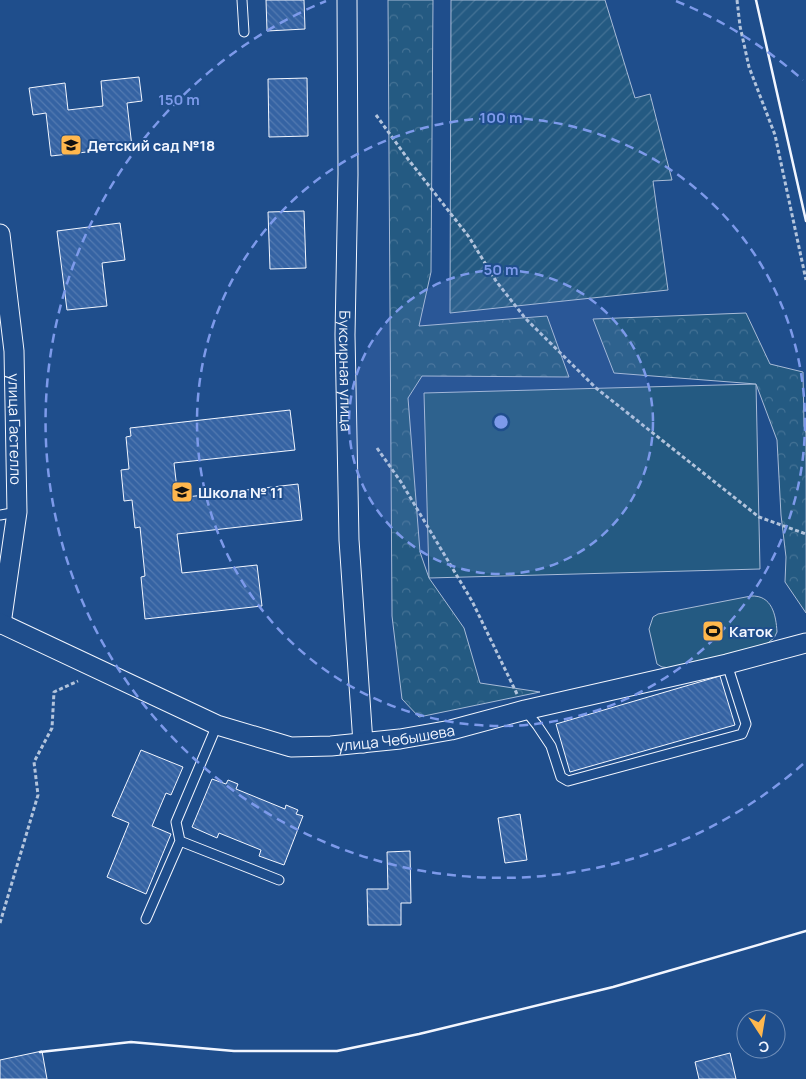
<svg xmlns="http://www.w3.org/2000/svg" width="806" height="1079" font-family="Manrope,sans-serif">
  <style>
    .grass { fill: #245a82; stroke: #a8bbd7 }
    .forest { fill: url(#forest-crowns); stroke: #a8bbd7 }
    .garden { fill: url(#garden-furrows); stroke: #a8bbd7 }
    .building { fill: url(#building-back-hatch); stroke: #f2f6ff }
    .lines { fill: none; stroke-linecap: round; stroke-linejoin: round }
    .service-casing { stroke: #f2f6ff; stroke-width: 11 }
    .minor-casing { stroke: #f2f6ff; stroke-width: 21 }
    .path { stroke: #b3c4dc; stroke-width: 3; stroke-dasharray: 4 2.5; stroke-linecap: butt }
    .service { stroke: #1f4e8c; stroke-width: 9 }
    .minor { stroke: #1f4e8c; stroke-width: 19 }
    .wall { stroke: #f2f6ff; stroke-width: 2.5 }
    .ring { fill: none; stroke: #7d9aea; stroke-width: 2.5; stroke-dasharray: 9 6 }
    .labels { text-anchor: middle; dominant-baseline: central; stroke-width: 4; stroke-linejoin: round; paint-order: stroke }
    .poi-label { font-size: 15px; font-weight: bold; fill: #f2f6ff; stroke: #1f4e8c; text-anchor: start }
    .street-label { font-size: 15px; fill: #f2f6ff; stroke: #1f4e8c }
    .centre { fill: #7d9aea; stroke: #1f4e8c; stroke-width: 2.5 }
    .ring-label { font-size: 15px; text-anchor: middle; font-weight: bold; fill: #7d9aea; stroke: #1f4e8c; stroke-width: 4; stroke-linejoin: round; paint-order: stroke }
  </style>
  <defs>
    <pattern id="forest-crowns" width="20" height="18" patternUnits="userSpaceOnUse" patternTransform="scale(1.25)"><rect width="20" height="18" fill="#245a82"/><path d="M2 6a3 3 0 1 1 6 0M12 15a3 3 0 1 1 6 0" fill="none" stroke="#447295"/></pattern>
    <pattern id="garden-furrows" width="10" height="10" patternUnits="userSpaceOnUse" patternTransform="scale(1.25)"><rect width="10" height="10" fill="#245a82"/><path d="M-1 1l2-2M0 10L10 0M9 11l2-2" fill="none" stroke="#447295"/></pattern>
    <pattern id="building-back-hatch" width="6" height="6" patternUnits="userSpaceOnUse" patternTransform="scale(1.25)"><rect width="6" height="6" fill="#3563a3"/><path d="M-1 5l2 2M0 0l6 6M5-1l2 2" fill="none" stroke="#537ab1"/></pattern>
  </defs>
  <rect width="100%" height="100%" fill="#1f4e8c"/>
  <path class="grass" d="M756,384l4,185 -331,9 -5,-185z
    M751,596c21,-1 25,19 26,36l-3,6 -10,8 -93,22 -9,-1 -5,-3 -8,-35 4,-12 5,-3z"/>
  <path class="forest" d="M388,0h45l-2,272 -12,54 128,-10 22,61 -147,-1 -14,22 12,154 9,26 35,50 16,55 60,9 -121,25 -17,-18 -10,-83z
    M746,313l24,51 33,8 1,54 2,7v180l-21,-31 1,-25 -5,-42 -4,-75 -21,-56 -142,-11 -21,-54z"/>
  <path class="garden" d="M451,0h154l30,98 15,-4 22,86 -19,1 15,109 -218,23z"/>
  <path class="building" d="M266,0h38l1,29 -38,2z
    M139,77l3,24 -15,2 5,44 -81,9 -5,-43 -13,2 -4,-27 36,-5 3,27 35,-4 -2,-25z
    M307,78l1,58 -39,1 -1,-58z
    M304,211l2,57 -36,1 -2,-57z
    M120,223l5,37 -23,3 5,43 -40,4 -10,-79z
    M290,410l5,40 -121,13 4,35 120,-14 4,36 -125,14 5,39 75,-8 5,41 -117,13 -4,-42 4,-1 -5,-49 -5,1 -3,-28 -8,1 -3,-31 8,-1 -3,-32 5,-1 -1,-8z
    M720,676l15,49 -165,47 -14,-48z
    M141,750l42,17 -12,28 -5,-2 -14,33 19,8 -25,60 -39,-17 22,-54 -17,-7z
    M212,779l14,5 2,-4 10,4 -2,5 49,20 1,-4 12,5 -2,4 7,2 -19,49 -25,-9 2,-6 -42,-17 -2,5 -25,-11z
    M520,814l7,46 -22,3 -7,-45z
    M410,851l1,52h-10v22h-33l-1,-36h21l-1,-37z
    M42,1051l5,28h-47v-19z
    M730,1053l6,26h-37l-4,-17z"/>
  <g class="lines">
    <g class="service-casing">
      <path id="service" d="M242,0l2,32
        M0,515l17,-3
        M525,710l12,15 14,21 10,31 7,4 174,-47 4,-10 -19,-60
        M180,841l99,39
        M146,919l34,-78 -4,-19 41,-97"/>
    </g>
    <g class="minor-casing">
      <g id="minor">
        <path id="s1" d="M347,0l1,174 -3,161 2,102 2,103 14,203"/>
        <path id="s2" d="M0,234l14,117 3,161 -16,112"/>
        <path id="s3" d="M0,623l217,102 74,22 40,-1 69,-7 51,-9 74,-20 202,-46 79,-21"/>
      </g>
    </g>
    <path class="path" d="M737,0l3,26 9,41 26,68 31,145
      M376,115l32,44 61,78 27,44 29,37 71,70 163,129 47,17
      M377,448l24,34 71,119 45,93
      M0,923l38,-128 -4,-33 18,-34 2,-36 24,-11"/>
    <use href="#service" class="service"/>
    <use href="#minor" class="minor"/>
    <path class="wall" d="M756,0l50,221
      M40,1052l91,-10 103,9h103l82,-17 194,-47 193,-56"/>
  </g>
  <circle cx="501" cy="422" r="152" fill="#7d9aea" fill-opacity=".12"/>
  <g class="ring">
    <circle cx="501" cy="422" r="152"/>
    <circle cx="501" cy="422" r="304"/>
    <path d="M803 764A456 456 0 1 1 326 1M676 1A456 456 0 0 1 803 80"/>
  </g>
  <defs>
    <g id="school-square" transform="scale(1.125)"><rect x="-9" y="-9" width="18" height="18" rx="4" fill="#ffb74d" stroke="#1f4e8c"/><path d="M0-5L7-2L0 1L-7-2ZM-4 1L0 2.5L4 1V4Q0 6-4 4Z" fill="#111"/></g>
    <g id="stadium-square" transform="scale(1.125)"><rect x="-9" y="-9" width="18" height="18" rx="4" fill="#ffb74d" stroke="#1f4e8c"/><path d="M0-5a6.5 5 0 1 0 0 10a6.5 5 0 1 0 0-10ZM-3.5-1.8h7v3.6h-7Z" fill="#111"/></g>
  </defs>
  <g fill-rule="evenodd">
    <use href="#school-square" x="71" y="145"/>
    <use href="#school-square" x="182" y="492"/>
    <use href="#stadium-square" x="713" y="631"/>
  </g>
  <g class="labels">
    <g class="poi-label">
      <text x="87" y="145">Детский сад №18</text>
      <text x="198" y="492">Школа № 11</text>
      <text x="729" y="631">Каток</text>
    </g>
    <g class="street-label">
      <text stroke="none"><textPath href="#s1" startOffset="371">Буксирная улица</textPath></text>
      <text stroke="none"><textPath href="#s2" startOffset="196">улица Гастелло</textPath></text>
      <text stroke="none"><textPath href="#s3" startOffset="422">улица Чебышева</textPath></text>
    </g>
  </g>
  <circle cx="501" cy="422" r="8" class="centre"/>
  <g class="ring-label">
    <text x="179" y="105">150 m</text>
    <text x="501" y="123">100 m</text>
    <text x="501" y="275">50 m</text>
  </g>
  <g transform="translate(761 1034) rotate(168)"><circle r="24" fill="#1f4e8c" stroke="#7391ba"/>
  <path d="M0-4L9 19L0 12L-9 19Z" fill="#ffb74d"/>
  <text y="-8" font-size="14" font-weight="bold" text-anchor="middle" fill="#f2f6ff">С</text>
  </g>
</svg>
